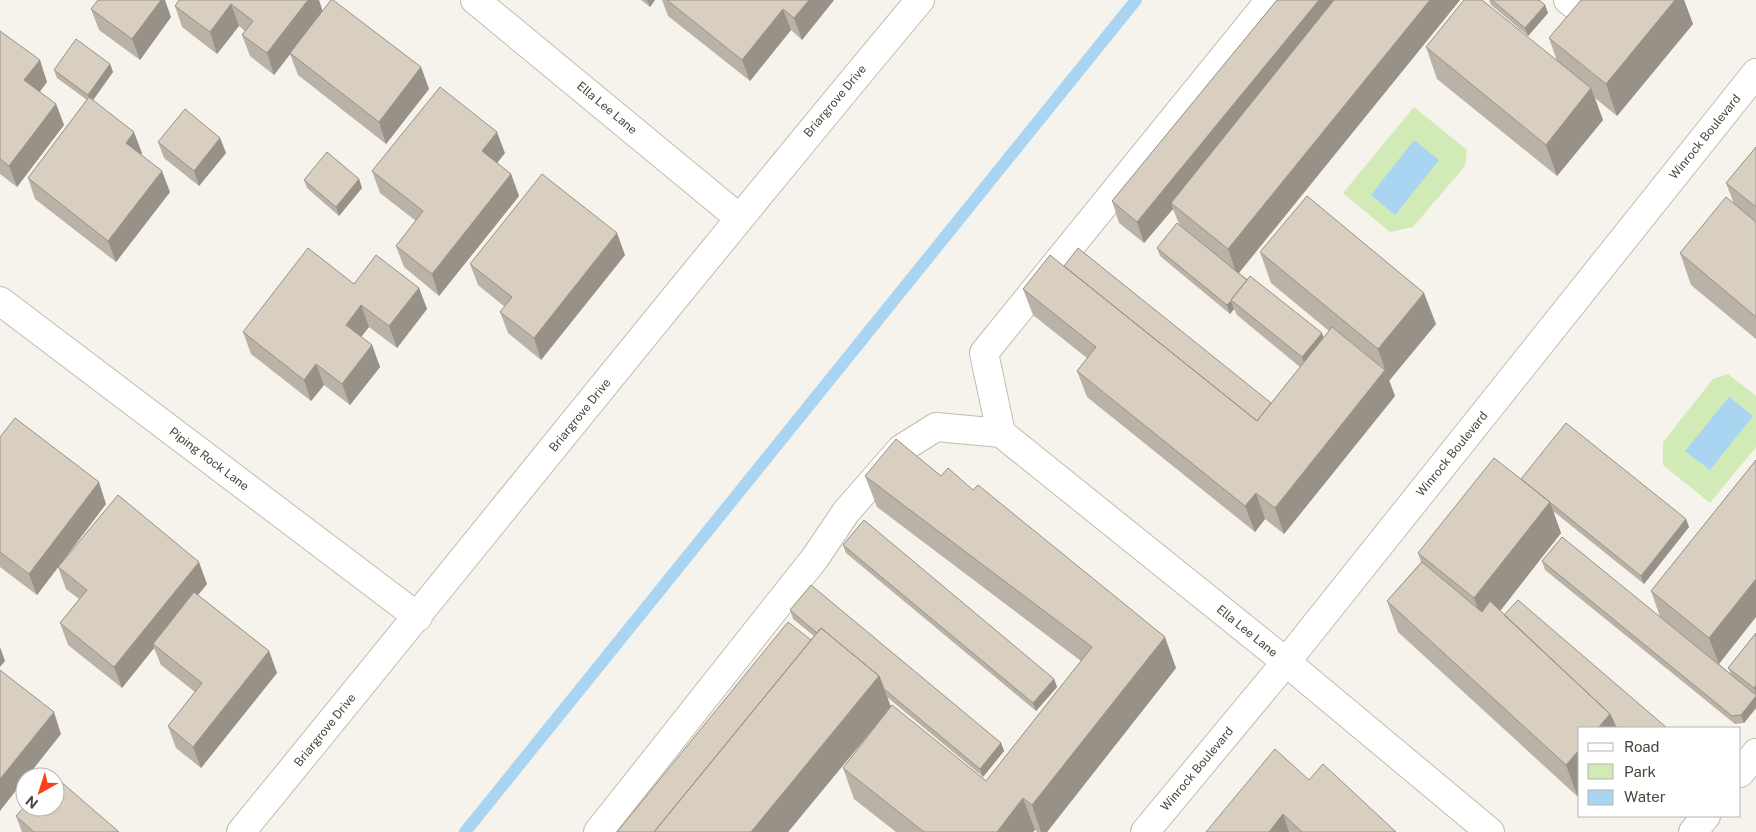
<svg xmlns="http://www.w3.org/2000/svg" width="1756" height="832" font-family="'Public Sans',sans-serif">
  <style>
    .green { fill: #d2eab5 }
    .water { fill: #a9d4f2 }
    .lines { fill: none; stroke-linecap: round; stroke-linejoin: round }
    .stream { stroke: #a9d4f2; stroke-width: 12 }
    .minor-casing { stroke: #c2bbae; stroke-width: 30 }
    .minor { stroke: #fff; stroke-width: 28 }
    .wall { fill: #bab2a6 }
    .shaded-wall { fill: #979187 }
    .building { fill: #d8cfc1; stroke: #979187 }
    .labels { text-anchor: middle; dominant-baseline: central; stroke-width: 5; stroke-linejoin: round; paint-order: stroke }
    .street-label { font-size: 12px; fill: #4b4439; stroke: #fff }
  </style>
  <rect width="100%" height="100%" fill="#f6f3ec"/>
  <path class="green" d="M1414,107l53,43 -2,16 -52,61 -23,5 -47,-39z
    M1728,374l28,22v51l-46,56 -47,-38v-23l50,-63z"/>
  <path class="water" d="M1414,140l25,20 -44,55 -24,-20z
    M1729,397l24,19 -43,54 -25,-19z"/>
  <g class="lines">
    <path class="stream" d="M465,832l671,-832"/>
    <g class="minor-casing">
      <path id="minor" d="M475,0l263,217
        M1568,0l16,12
        M0,301l418,316
        M1001,433l285,229 204,170
        M1001,433l-17,-80 286,-353
        M1740,773l16,-20
        M241,832c227,-277 449,-557 679,-832
        M598,832l217,-274 31,-46 55,-63 35,-22 65,6
        M1145,832l141,-170 470,-589
        M1693,832l13,-16"/>
    </g>
    <use href="#minor" class="minor"/>
  </g>
  <path class="wall" d="M179,0l144,11 98,56 8,22 -43,55 -88,-69 -8,-21 -16,21 -24,-19 -8,-21 3,-4 -6,-5 -22,28 -35,-27 -7,-21z
    M641,0h14l-5,7z
    M662,0h172l-32,40 -11,-10 -41,51 -82,-65z
    M1277,0h183l-221,273 83,60 1,5 6,-7 -58,-48 -11,-31 176,72 -47,56 6,16 -111,138 -19,-15 -10,13 -168,-135 -10,-26 10,-13 -54,-43 -10,-26 41,-23 207,137 29,-36 -63,-52 -3,-6 -4,5 -70,-58 -3,-8 22,-24 -6,-15 -29,34 -25,-20 -7,-22z
    M1489,0h50l6,5 3,8 -20,23 -37,-31z
    M1581,0h103l9,24 -76,92 -22,-18 8,22 -46,56 -120,-97 -11,-32 131,14 -8,-23z
    M91,9l80,8 -31,43 -41,-30z
    M0,31l47,51 -7,10 16,12 8,21 -47,62 -17,-13z
    M110,64l3,8 -20,28 49,53 -1,2 29,37 -54,70 -81,-63 -7,-21 59,-78 -30,-22 -3,-8z
    M220,138l6,15 -27,33 -35,-28 -6,-16z
    M1756,147v192l-65,-54 -11,-32 54,-49 -8,-21z
    M505,153l-8,10 14,11 8,22 -80,100 -35,-29 -8,-21 20,-25 -36,-28 -8,-22z
    M359,179l3,9 -23,28 -32,-28 -3,-8z
    M625,255l-84,105 -33,-27 -8,-21 5,-5 -27,-22 -8,-21z
    M354,284l65,4 8,21 -30,39 -28,-21 -8,10 11,8 8,22 -30,38 -26,-20 -13,16 -60,-47 -8,-22z
    M0,437l106,67 -69,91 -37,-28z
    M1756,460l-37,204 12,10 -3,-6 28,-35v75l-12,15 -9,1 -190,-154 -3,-9 118,56 -9,-26z
    M865,476l311,192 -129,164h-10l-2,-2 -2,2h-137l-42,-33 -11,-31 36,-46 -91,110h-171l197,-196 -21,-17 -3,-9 211,133 3,8 -21,26 -96,-80 4,10 95,74 95,-120 -204,-154z
    M1521,479l165,40 3,8 -45,57 -91,-73 8,22 -61,78 4,4 163,113h-87l-2,69 -180,-165 -11,-31 34,-39 -3,-9z
    M843,545l211,134 3,8 -21,24 -190,-158z
    M58,567l149,17 -9,11 71,56 8,22 -76,95 -25,-20 -8,-22 27,-34 -34,-27 -7,-17 -32,40 -54,-43 -8,-22 19,-24 -13,-10z
    M1309,780l87,52h-190z
    M16,816l103,16h-97z"/>
  <path class="shaded-wall" d="M161,0h4l6,17 -31,43 -8,-21z
    M308,0h11l4,12 -49,63 -7,-22z
    M647,0h8l-5,7z
    M809,0h25l-32,40 -8,-22z
    M1319,0h25l-173,203 2,6 -29,34 -7,-21z
    M1430,0h30l-223,275 -9,-26z
    M1675,0h9l9,24 -76,92 -11,-32z
    M231,4l8,22 -22,28 -7,-22z
    M1545,5l3,8 -20,23 -3,-8z
    M783,9l8,21 -41,51 -8,-21z
    M40,60l7,22 -15,19 -8,-21z
    M110,64l3,8 -22,31 -3,-8z
    M421,67l8,22 -43,55 -7,-22z
    M1591,88l12,32 -46,56 -11,-31z
    M56,104l8,21 -47,62 -8,-21z
    M134,132l8,21 -8,12 -8,-22z
    M497,132l8,21 -16,20 -7,-22z
    M220,138l6,15 -27,33 -5,-15z
    M162,171l8,21 -54,70 -8,-21z
    M511,174l8,22 -80,100 -7,-22z
    M359,179l3,9 -23,28 -3,-9z
    M617,233l8,22 -84,105 -7,-22z
    M419,288l8,21 -30,39 -8,-22z
    M1424,293l12,31 -47,57 -11,-32z
    M1231,301l3,8 -4,5 -3,-9z
    M361,305l8,22 -15,19 -8,-21z
    M1322,333l5,16 -19,24 -6,-16z
    M372,345l8,22 -30,38 -8,-21z
    M316,364l8,21 -13,16 -7,-21z
    M1385,370l10,26 -111,138 -9,-26z
    M99,482l7,22 -69,91 -8,-21z
    M1256,493l9,26 -10,13 -10,-26z
    M1550,502l11,31 -75,96 -12,-31z
    M1686,519l3,8 -45,57 -3,-8z
    M199,562l8,22 -51,62 -3,-2 1,4 -32,40 -8,-21z
    M1756,579v38l-37,47 -10,-26z
    M1165,637l11,31 -129,164h-6l-9,-27z
    M0,647l5,14 -5,6z
    M269,651l8,22 -76,95 -8,-21z
    M879,676l12,31 -103,125h-37z
    M1054,679l3,8 -21,24 -3,-8z
    M1756,685v10l-2,-7z
    M1756,696v12l-12,15 -3,-8z
    M54,712l7,22 -34,43h-2v2l-25,32v-32z
    M1610,714l6,14h-18z
    M1001,743l3,8 -21,26 -3,-8z
    M1580,749v45l-2,3 -12,-32z
    M1023,798l12,32 -2,2h-36z
    M1283,814l6,18h-20z"/>
  <path class="building" d="M98,0h63l-29,39 -41,-30z
    M179,0h129l-41,53 -25,-18 11,-14 -22,-17 -21,28 -35,-26z
    M331,0h2l88,67 -42,55 -89,-69z
    M667,0h142l-15,18 -11,-9 -41,51z
    M1277,0h42l-182,222 -25,-21z
    M1334,0h96l-202,249 -57,-46z
    M1464,0h18l109,88 -45,57 -120,-98z
    M1492,0h47l6,5 -20,23z
    M1581,0h94l-69,84 -57,-46z
    M0,31l40,29 -16,20 32,24 -47,62 -9,-7z
    M76,39l34,25 -22,31 -34,-25z
    M440,87l57,45 -15,19 29,23 -79,100 -36,-28 27,-35 -51,-40z
    M89,97l45,35 -8,11 36,28 -54,70 -80,-63z
    M185,109l35,29 -26,33 -36,-29z
    M1756,147v60l-30,-24z
    M327,152l32,27 -23,28 -32,-27z
    M542,174l75,59 -83,105 -34,-26 12,-15 -42,-33z
    M1307,196l117,97 -46,56 -118,-97z
    M1726,197l30,25v95l-76,-64z
    M1177,223l70,57 -16,20h1l-5,5 -70,-57z
    M308,248l46,36 22,-29 43,33 -30,38 -28,-21 -15,20 26,20 -30,39 -26,-20 -12,16 -61,-48z
    M1078,248l193,155 -14,18 -193,-155z
    M1050,255l207,166 75,-94 53,43 -110,138 -19,-15 -11,13 -168,-135 19,-24 -73,-58z
    M1250,276l72,57 -20,24 -71,-57z
    M15,418l84,64 -70,92 -29,-22v-115z
    M1566,423l120,96 -45,57 -120,-97z
    M896,439l45,37 7,-8 25,22 5,-5 187,152 -133,168 -9,-7 -26,34h-73l-81,-64 49,-63 94,76 106,-134 -227,-171z
    M1494,458l56,44 -76,96 -56,-45z
    M1756,460v119l-47,59 -58,-47z
    M118,495l81,67 -85,105 -54,-44 27,-33 -29,-23z
    M864,520l190,159 -21,24 -190,-158z
    M1562,537l194,158v1l-15,19 -9,1 -190,-155z
    M1422,562l60,50 8,-11 120,113 -12,14h-18v21l-14,16 -179,-164z
    M811,585l190,158 -21,26 -96,-80 -5,-13 -58,-48 -4,5 -27,-23z
    M194,592l75,59 -76,96 -25,-21 34,-43 -49,-39z
    M1518,600l149,128h-49l-3,-3 -5,-11 -106,-99z
    M788,622l23,18 -157,192h-37z
    M821,628l58,48 -128,156h-97z
    M1756,633v52l-2,3 -26,-20z
    M0,670l54,42 -54,67z
    M1275,749l34,31 14,-16 73,68h-94l-19,-18 -14,18h-63z
    M52,774l67,58h-85l-18,-16 9,-10v1h30v-30h-5z"/>
  <g class="labels">
    <g class="street-label">
      <text transform="translate(835 101) rotate(-50)">Briargrove Drive</text>
      <text transform="translate(607 108) rotate(40)">Ella Lee Lane</text>
      <text transform="translate(1705 137) rotate(-51)">Winrock Boulevard</text>
      <text transform="translate(580 415) rotate(-51)">Briargrove Drive</text>
      <text transform="translate(1452 454) rotate(-51)">Winrock Boulevard</text>
      <text transform="translate(209 459) rotate(37)">Piping Rock Lane</text>
      <text transform="translate(1247 631) rotate(39)">Ella Lee Lane</text>
      <text transform="translate(325 730) rotate(-51)">Briargrove Drive</text>
      <text transform="translate(1197 769) rotate(-50)">Winrock Boulevard</text>
    </g>
  </g>
  <rect x="1578" y="727" width="162" height="90" fill="#ffffff" stroke="#b7b4b0"/>
  <rect x="1588" y="743" width="25" height="8" fill="#ffffff" stroke="#b7b4b0"/>
  <text x="1624" y="752" font-size="15" fill="#4b4439">Road</text>
  <rect x="1588" y="764" width="25" height="15" fill="#d2eab5" stroke="#b7b4b0"/>
  <text x="1624" y="777" font-size="15" fill="#4b4439">Park</text>
  <rect x="1588" y="790" width="25" height="15" fill="#a9d4f2" stroke="#b7b4b0"/>
  <text x="1624" y="802" font-size="15" fill="#4b4439">Water</text>
  <g transform="translate(40 792) rotate(219)"><circle r="24" fill="#ffffff" stroke="#b7b4b0"/>
  <path d="M0-4L9 19L0 12L-9 19Z" fill="#fc3f1d"/>
  <text y="-8" font-size="14" font-weight="bold" text-anchor="middle" fill="#4b4439">N</text>
  </g>
</svg>
